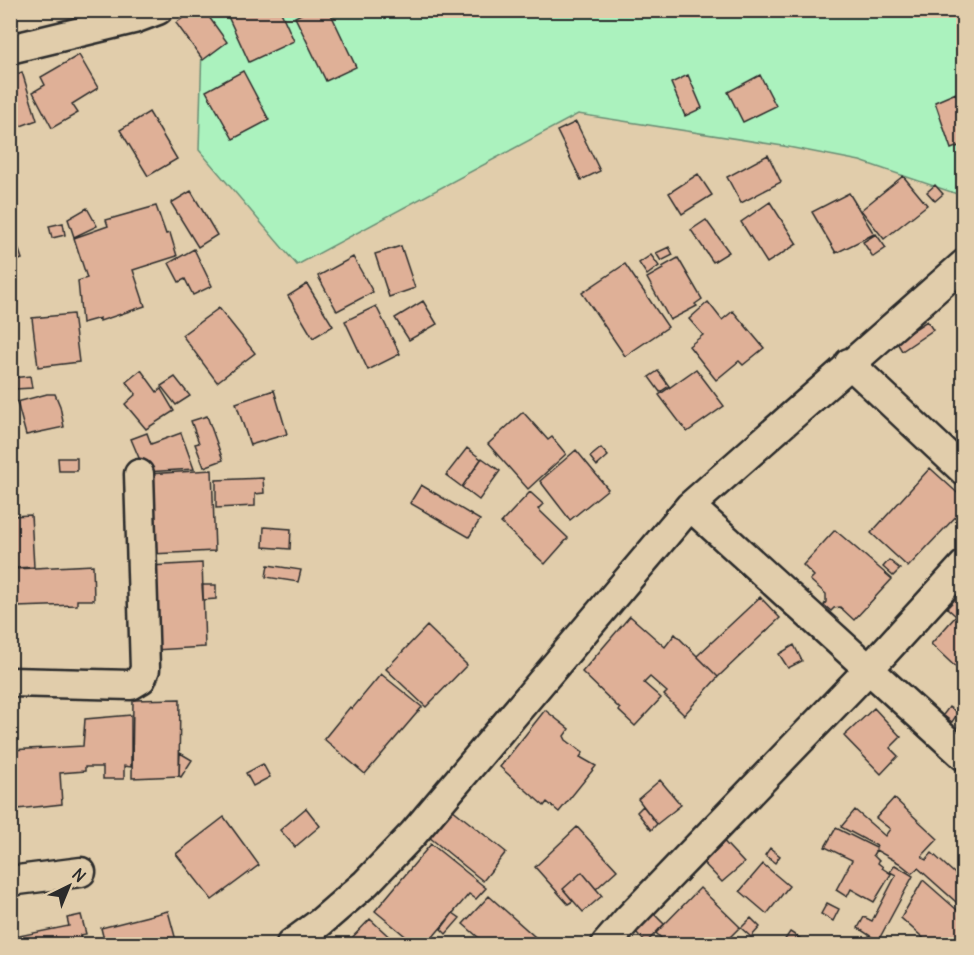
<svg xmlns="http://www.w3.org/2000/svg" width="974" height="955" font-family="Delius,sans-serif">
  <style>
    .green { fill: #abf2be; stroke: #6b8e74; stroke-width: 1.5 }
    .building { fill: #dfb097; stroke: #2b2b2b; stroke-width: 1.5 }
    .lines { fill: none; stroke-linecap: round; stroke-linejoin: round }
    .minor-casing { stroke: #2b2b2b; stroke-width: 33 }
    .minor { stroke: #e1cdab; stroke-width: 28 }
  </style>
  <rect width="100%" height="100%" fill="#e1cdab"/>
  <filter id="ink" filterUnits="userSpaceOnUse"><feTurbulence type="fractalNoise" baseFrequency=".0167" numOctaves="2"/><feDisplacementMap in="SourceGraphic" scale="12" xChannelSelector="R" yChannelSelector="G"/><feConvolveMatrix kernelMatrix="1 2 1 2 8 2 1 2 1" color-interpolation-filters="sRGB"/></filter>
  <g filter="url(#ink)">
    <path class="green" d="M203,11h760v185l-103,-35 -77,-15 -205,-32 -281,151 -98,-115z"/>
    <path class="building" d="M194,10h10l23,32 -24,18 -27,-37z
      M230,10h50l14,31 -45,21 -23,-50z
      M309,10h20l27,57 -30,14 -31,-64z
      M79,55l19,33 -26,16 6,9 -26,15 -19,-36 12,-7 -4,-8z
      M243,71l26,49 -36,19 -27,-48z
      M22,72l15,48 -27,10v-53z
      M688,75l14,33 -17,8 -14,-33z
      M760,75l16,31 -33,16 -15,-30z
      M956,93l8,19v32l-13,5 -16,-47z
      M149,112l28,47 -29,17 -28,-46z
      M576,122l24,49 -19,9 -24,-49z
      M768,155l13,27 -40,21 -14,-26z
      M698,174l14,21 -30,19 -13,-21z
      M903,176l24,29 -43,34 -23,-29z
      M935,185l8,9 -8,7 -8,-9z
      M191,191l26,44 -19,12 -27,-44z
      M849,193l25,41 -38,19 -24,-41z
      M770,202l27,42 -30,19 -26,-41z
      M156,206l10,28 4,-1 7,23 -44,14 12,36 -45,15v-3l-18,5 -4,-42 9,-3 -13,-40 34,-12 -2,-6z
      M87,208l10,18 -23,11 -6,-18z
      M706,220l23,32 -16,10 -22,-32z
      M63,223l2,12 -13,3 -3,-12z
      M876,234l10,14 -13,9 -10,-15z
      M15,238l7,21 -12,4v-24z
      M401,246l14,42 -26,9 -14,-43z
      M669,247l4,8 -12,6 -5,-8z
      M194,249l18,37 -19,9 -8,-16 -6,3 -10,-19z
      M651,255l8,11 -12,9 -8,-12z
      M353,257l20,35 -36,19 -19,-35z
      M678,258l24,41 -7,5 2,2 -27,14 -23,-42 16,-9 -1,-2z
      M625,264l43,63 -43,29 -43,-63z
      M307,284l26,42 -20,12 -25,-42z
      M423,301l14,23 -28,16 -14,-22z
      M708,302l14,18 11,-9 31,37 -21,17 -4,-4 -23,19 -27,-34 14,-11 -14,-16z
      M376,306l24,48 -32,16 -23,-49z
      M219,308l36,45 -38,29 -35,-47z
      M73,314l6,48 -41,5 -6,-49z
      M927,321l6,9 -31,21 -6,-10z
      M696,369l28,37 -37,26 -28,-37z
      M141,370l16,22 4,-3 13,22 -28,18 -21,-25 11,-10 -10,-12z
      M658,371l11,15 -9,6 -11,-15z
      M30,376l2,12 -17,1 -3,-11z
      M175,377l15,19 -14,9 -15,-19z
      M274,390l13,44 -37,11 -14,-42z
      M47,394h8l5,12 4,21 -38,8 -9,-33z
      M523,412l25,28 4,-3 14,17 -38,35 -40,-45z
      M207,416l16,44 -19,7 -9,-23 4,-1 -8,-22z
      M147,433l4,11 30,-11 13,36 -49,3 -14,-33z
      M467,448l14,11 -19,28 -16,-12z
      M601,448l7,8 -11,10 -7,-9z
      M576,450l32,39 -38,31 -30,-39z
      M58,458h19v13h-18z
      M482,458l18,13 -21,29 -17,-13z
      M930,468l34,31v9l-56,59 -37,-34z
      M212,470l3,81 -64,3 -4,-80z
      M263,478l1,15 -9,1v12l-39,2v-28z
      M421,485l59,35 -11,17 -59,-34z
      M530,492l13,12 -5,5 30,29 -23,26 -44,-41z
      M31,515l3,52 -20,1 -3,-52z
      M264,527l27,2 -1,20 -27,-2z
      M835,530l57,49 -38,41 -14,-13 -6,1 -3,3 -7,-6 2,-3v-8l-16,-14 4,-4 -11,-11z
      M889,560l11,9 -7,7 -10,-9z
      M202,563l3,84 -51,3 -4,-84z
      M93,565l1,35h-17v5l-61,2 -1,-38z
      M268,565l33,5 -3,12 -32,-5z
      M10,568h2l3,51h-5z
      M202,585h14v14l-13,1z
      M964,590v85l-33,-31 25,-28 -9,-8z
      M760,597l20,21 -62,59 -21,-21z
      M630,616l35,31 10,-13 43,43 -34,38 -20,-20 3,-3 -17,-15 -6,6 17,15 -26,28 -16,-15 1,-2 -38,-37z
      M427,626l40,39 -41,42 -40,-38z
      M794,645l8,16 -14,7 -9,-14z
      M381,674l41,33 -57,67 -41,-35 26,-32 2,2z
      M180,699l-1,77 -47,2 1,-78z
      M949,707l9,6 -6,9 -9,-7z
      M874,708l27,29 -11,11 8,8 -17,18 -37,-38z
      M545,710l24,19 -5,7 2,4 17,13 -3,4 16,9 -37,46 -12,-10 -3,4 -44,-39z
      M131,715v52l-7,-1v13h-21v-12h-18v4l-25,2 2,31 -44,5 -3,-34 2,44 -7,1v-70l73,-4 2,-27z
      M180,753l12,7 -11,17 -2,-1z
      M263,764l7,13 -17,9 -7,-13z
      M660,780l21,25 -24,19 -19,-25z
      M894,798l44,41 -16,17 4,4 6,-7 32,29v27l-46,-41 -6,5 -13,-10 -23,-13 -3,5 6,6 -1,2 5,4 -1,1 9,6 -17,28 -23,-13 -4,8 -11,-7 16,-30 -27,-13 11,-19 40,20 1,-2 -36,-19 14,-17 30,26 5,-7 -14,-11z
      M643,806l14,18 -6,6 -14,-18z
      M306,808l14,18 -25,21 -15,-17z
      M452,809l54,43 -23,29 -54,-44z
      M224,817l35,48 -47,35 -36,-46z
      M577,827l40,43 -21,19 -14,-17 -19,17 10,12 -5,3 -33,-37z
      M716,833l28,30 -22,19 -27,-28z
      M431,844l55,44 -10,11 -7,-5 -42,50h-12l-40,-33z
      M770,848l10,8 -5,7 -10,-8z
      M763,864l26,22 -22,28 -27,-23z
      M895,865l18,11 -35,65 -20,-13 6,-11 8,4 24,-46 -6,-3z
      M582,872l20,24 -19,16 -20,-23z
      M923,880l41,36v22l-6,6h-28l-29,-26z
      M700,888l40,39 -17,17h-56l-11,-11z
      M489,896l54,48h-57l-23,-20z
      M827,903l12,6 -6,12 -12,-7z
      M168,911l9,33h-72l-4,-16z
      M652,912l12,12 -18,19 -11,-12z
      M453,913l7,5 -14,16 -5,-5z
      M81,915l5,19 -6,1 1,6 -22,3 -1,-6 -42,6 -2,-7 55,-11 -2,-8z
      M751,918l9,9 -9,10 -10,-9z
      M370,919l27,25h-51z
      M790,932l11,7 -4,5h-9l-4,-3z
      M88,939l1,5h-28z"/>
    <g class="lines">
      <g class="minor-casing">
        <path id="minor" d="M10,49l124,-30 24,-9
          M849,363l115,108
          M690,506l274,250
          M10,682l121,3 10,-6 4,-10 -6,-195
          M10,881l71,-9
          M291,944l30,-22 45,-39 47,-49 277,-328 274,-242
          M606,944l21,-24 242,-251 95,-104"/>
      </g>
      <use href="#minor" class="minor"/>
    </g>
  </g>
  <rect width="974" height="955" fill="none" stroke="#e1cdab" stroke-width="36"/>
  <rect x="18" y="18" width="938" height="919" fill="none" stroke="#2b2b2b" stroke-width="2" filter="url(#ink)"/>
  <g transform="translate(69 886) rotate(43)" stroke="#e1cdab" stroke-width="4.5" paint-order="stroke">
  <path d="M0-4.5L10 22L0 15L-10 22Z" fill="#2b2b2b"/>
  <text y="-9" font-size="16" font-weight="bold" text-anchor="middle" fill="#2b2b2b">N</text>
  </g>
</svg>
